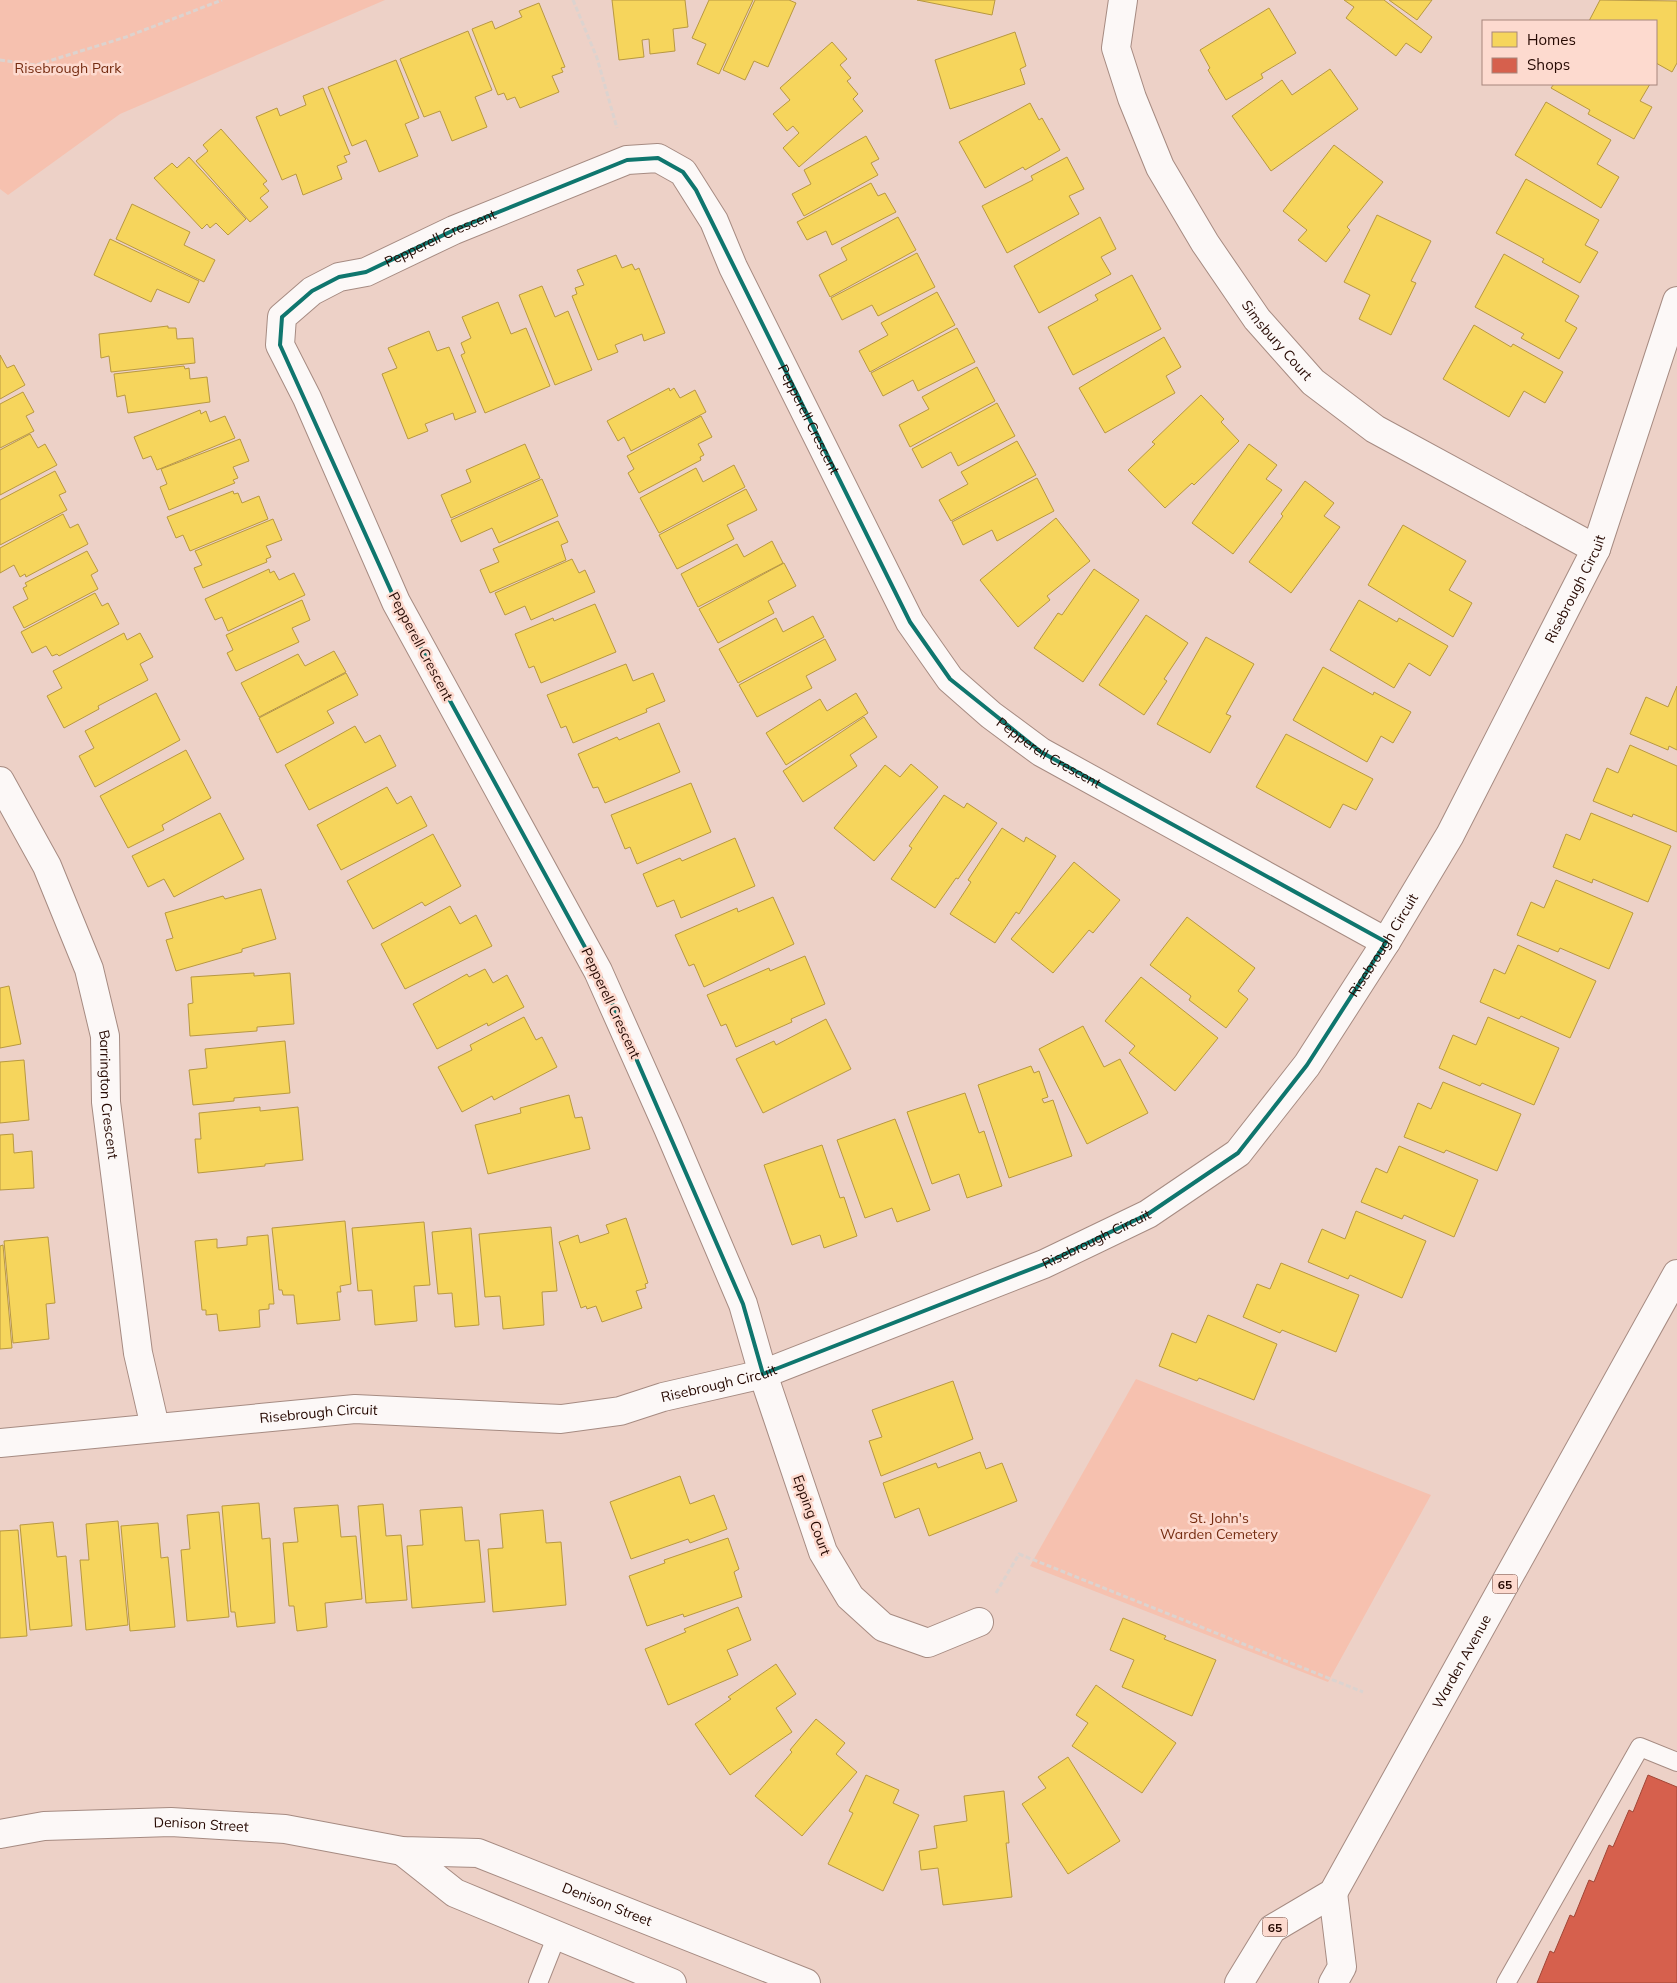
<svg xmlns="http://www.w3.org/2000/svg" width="1677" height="1983" font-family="Mulish,sans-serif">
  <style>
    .green { fill: #f6c1af }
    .homes { fill: #f6d55c; stroke: #b89841 }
    .shops { fill: #d6604d; stroke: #a14636 }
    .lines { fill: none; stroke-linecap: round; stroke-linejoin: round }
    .service-casing { stroke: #a68b82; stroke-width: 20 }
    .minor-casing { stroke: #a68b82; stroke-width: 30 }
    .tertiary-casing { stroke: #a68b82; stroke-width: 30 }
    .secondary-casing { stroke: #a68b82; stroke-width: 30 }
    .primary-casing { stroke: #a68b82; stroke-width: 30 }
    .path { stroke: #dcd3cf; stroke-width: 3; stroke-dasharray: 5 2.5; stroke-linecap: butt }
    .service { stroke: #fcf8f7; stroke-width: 18 }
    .minor { stroke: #fcf8f7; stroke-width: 28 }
    .tertiary { stroke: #fcf8f7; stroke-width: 28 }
    .secondary { stroke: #fcf8f7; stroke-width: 28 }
    .primary { stroke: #fcf8f7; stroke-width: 28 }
    .marked { fill: none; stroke: #0f766e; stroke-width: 4; stroke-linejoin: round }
    .labels { text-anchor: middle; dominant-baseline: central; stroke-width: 5; stroke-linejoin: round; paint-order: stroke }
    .shield { fill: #fddacf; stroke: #664840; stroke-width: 1 }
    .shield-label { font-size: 12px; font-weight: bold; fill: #260902 }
    .park-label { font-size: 14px; fill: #742b10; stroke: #fddacf }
    .street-label { font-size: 14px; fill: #260902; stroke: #fddacf }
  </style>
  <rect width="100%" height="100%" fill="#edd1c7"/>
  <path class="green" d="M0,0h385l-265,114 -112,81 -8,-6z
    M1136,1379l295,116 -103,187 -298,-116z"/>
  <path class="homes" d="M612,0h73l3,27 -15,2 2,22 -25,3 -1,-15 -7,1 2,17 -25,3z
    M709,0h44l-34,74 -22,-10 9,-20 -14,-6z
    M755,0h34l7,3 -28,64 -14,-6 -9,19 -22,-10z
    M917,0h78l-3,15z
    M1344,0h40l48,37 -11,16 -15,-10 -10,13 -50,-38 8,-11z
    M1389,0h43l-15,20z
    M1600,0l77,1v62l-5,9 -16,-9v-42h-67z
    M539,3l26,64 -4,1 2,4 -11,4 7,16 -39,16 -5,-11 -8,3 -3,-7 -6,2 -26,-66 20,-8 3,8 27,-12 -3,-6z
    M1269,8l27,45 -35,21 2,4 -37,22 -18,-30 2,-2 -10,-18z
    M468,31l24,59 -17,7 12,30 -35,14 -12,-30 -16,6 -24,-58z
    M1015,32l11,34 -6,3 5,15 -75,25 -15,-49z
    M832,42l15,17 -7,6 11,13 -4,3 11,13 -5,5 10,12 -64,56 -16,-19 16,-15 -6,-7 -6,5 -14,-17 17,-14 -10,-12z
    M396,60l23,58 -14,6 13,32 -39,16 -13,-32 -14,6 -24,-59z
    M1330,69l28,40 -87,62 -39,-55 50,-36 10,15z
    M1554,84h96l-10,17 12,6 -18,32 -46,-25 2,-4 -39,-22z
    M323,88l27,66 -6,2 3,6 -10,4 5,13 -39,16 -7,-21 -14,6 -26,-63 21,-9 3,8 26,-11 -3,-9z
    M1546,102l65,38 -14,24 22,13 -18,31 -86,-53z
    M1030,103l9,17 3,-2 18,32 -35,20 -2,-3 -38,21 -26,-46z
    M221,129l46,52 -4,3 6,7 -9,7 8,9 -18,15 -54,-61 12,-10 -5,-6z
    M866,136l13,23 -8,4 7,12 -74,41 -12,-22 19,-10 -7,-14z
    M1334,145l49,37 -36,45 3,3 -24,32 -28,-22 9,-10 -24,-19z
    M189,157l57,62 -18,16 -12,-12 -6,5 -3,-4 -5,5 -48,-51 18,-15 5,5z
    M1067,157l17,32 -15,7 10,18 -72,39 -25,-47 51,-26 -2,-4z
    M1526,179l73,41 -14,25 13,7 -18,31 -38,-21 2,-3 -48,-26z
    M871,183l7,13 7,-3 11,19 -64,33 -6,-14 -19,9 -10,-18z
    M132,204l58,28 -6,13 31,15 -11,22 -88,-43z
    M1377,215l54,26 -20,40 5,2 -25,52 -32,-16 11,-24 -26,-13z
    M898,217l18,33 -86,47 -11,-22 28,-15 -6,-12z
    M1100,217l16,32 -15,8 10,17 -72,39 -25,-47z
    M110,239l89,42 -10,22 -32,-14 -6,13 -57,-27z
    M917,253l18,34 -57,29 -6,-11 -30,15 -11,-22z
    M1504,254l75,42 -14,25 12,7 -18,31 -38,-21 3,-4 -49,-27z
    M616,255l6,13 10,-4 3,6 4,-2 26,65 -21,8 -2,-7 -27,11 3,7 -20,8 -26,-64 5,-2 -2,-6 9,-3 -7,-15z
    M1132,275l29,54 -88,46 -25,-48 50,-27 -3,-5z
    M542,286l13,31 13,-6 24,59 -37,15 -36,-90z
    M937,292l18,33 -85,47 -11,-21 29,-16 -7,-12z
    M498,302l13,32 15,-6 24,58 -65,27 -24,-58 4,-2 -4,-10 10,-5 -9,-21z
    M1474,325l37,22 2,-3 50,28 -18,31 -21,-12 -15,26 -66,-38z
    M168,326v2h8l1,11 16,-1 2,25 -84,9 -2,-16 -8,2 -2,-24z
    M957,328l18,34 -57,29 -5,-11 -30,16 -12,-23z
    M429,331l8,20 12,-4 27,65 -21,8 -2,-7 -28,11 3,7 -20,8 -26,-65 15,-6 -9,-20z
    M1164,337l17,30 -15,9 9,17 -70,40 -26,-45z
    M0,355l7,13 7,-3 11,20 -25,14z
    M184,366l1,3 4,-1 1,11 17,-2 3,25 -82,11 -3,-18 -8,2 -3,-23z
    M977,367l18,34 -85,46 -11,-22 30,-16 -7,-12z
    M669,388l1,3 4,-3 6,10 15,-8 11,22 -75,39 -7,-14 -6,4 -11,-20z
    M23,392l11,20 -8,4 8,15 -34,17v-44z
    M1201,395l23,24 -3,3 18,19 -45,44 -2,-2 -27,25 -37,-38 27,-26 -3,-2z
    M997,403l18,33 -57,30 -7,-14 -29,16 -10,-19z
    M200,410l1,4 5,-3 4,11 15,-6 10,22 -78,32 -6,-14 -8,3 -9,-22z
    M701,416l11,21 -14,7 6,11 -4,2 1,3 -62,33 -11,-20 6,-4 -7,-13z
    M30,434l8,14 7,-4 12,21 -57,30v-45z
    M240,439l9,22 -16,6 5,11 -5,2 2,3 -66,27 -9,-23 7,-3 -6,-15z
    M1017,441l19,34 -85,46 -12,-21 29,-16 -7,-12z
    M525,444l15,34 -89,40 -10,-23 30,-13 -5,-12z
    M1249,444l28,21 -11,14 16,11 -49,64 -41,-31z
    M734,465l11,22 -86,46 -19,-35 56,-30 7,14z
    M55,471l11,21 -7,3 8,15 -67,35v-45z
    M1037,478l17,33 -57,30 -5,-11 -29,15 -11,-23z
    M542,479l16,37 -59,27 -7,-15 -31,14 -10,-22z
    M1305,481l29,22 -10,13 16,11 -49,66 -42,-31 34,-46 -2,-2z
    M746,489l11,21 -30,15 7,14 -57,30 -18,-34z
    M233,491l1,3 4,-1 4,10 17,-7 9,23 -78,32 -7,-16 -7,3 -9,-21z
    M63,514l7,14 8,-4 10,20 -62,33 -1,-3 -5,3 -6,-12 -14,8v-25z
    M1056,518l34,43 -43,35 3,4 -32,27 -38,-47z
    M273,519l9,21 -16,6 5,11 -5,2 1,3 -64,26 -9,-20 8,-3 -7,-14z
    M558,521l10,21 -7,3 5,15 -76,33 -10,-23 19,-8 -6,-13z
    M1403,525l63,36 -17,29 23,13 -19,34 -85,-52z
    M772,541l11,22 -85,44 -17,-33 56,-30 7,13z
    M87,551l11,20 -7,4 7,14 -74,39 -11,-21 15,-8 -5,-11 4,-2 -2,-3z
    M572,559l7,14 6,-3 10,22 -64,28 -6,-14 -20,9 -10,-22z
    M784,563l12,23 -28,15 6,12 -56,30 -19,-34z
    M269,569l1,4 4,-2 5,9 15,-7 11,22 -77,36 -6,-14 -7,3 -10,-21z
    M1094,569l45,31 -56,82 -49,-34 24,-35 4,2z
    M95,593l7,13 6,-3 11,21 -60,32 -2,-2 -5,2 -6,-10 -14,7 -11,-21z
    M302,600l8,20 -18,8 7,14 -63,29 -9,-18 6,-3 -7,-15z
    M1359,600l38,22 2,-4 49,28 -18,30 -21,-13 -15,25 -64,-38z
    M595,604l21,48 -75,31 -7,-17 -5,2 -14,-34 38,-16 1,3z
    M1146,615l42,28 -24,36 3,2 -23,34 -45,-30z
    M813,616l11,21 -86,46 -19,-34 57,-31 7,14z
    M124,633l3,7 13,-7 13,24 -13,7 8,16 -50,26 1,3 -35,19 -17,-32 15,-8 -9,-17z
    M1206,637l48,27 -28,50 5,2 -21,37 -53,-29z
    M825,639l11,21 -30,16 6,12 -55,29 -18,-32z
    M334,651l12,21 -87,45 -18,-34 57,-29 7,12z
    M626,664l7,17 20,-8 12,28 -19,8 1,3 -74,31 -7,-17 -5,2 -14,-33z
    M1323,667l50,28 1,-3 37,20 -18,31 -12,-7 -14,26 -74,-42z
    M346,673l12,22 -31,16 7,12 -57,30 -18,-35z
    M1677,686v64l-8,-4 -1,4 -38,-16 16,-37 22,10z
    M156,693l24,47 -85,47 -16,-31 15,-8 -9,-17z
    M856,693l12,20 -82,52 -20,-32 54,-34 7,12z
    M864,717l13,20 -27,18 7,11 -54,36 -20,-31z
    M659,723l21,49 -75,31 -7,-16 -5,1 -15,-34 39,-17 2,3z
    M355,726l10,17 15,-8 16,31 -87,44 -24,-45z
    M1286,734l87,45 -17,31 -13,-6 -13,24 -74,-41z
    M1630,745l47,21v66l-44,-18 -1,3 -39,-16 14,-33 11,5z
    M186,750l25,48 -49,27 2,5 -36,18 -28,-52z
    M911,764l27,23 -64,74 -40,-33 51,-63 15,12z
    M691,783l20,49 -74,32 -7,-17 -5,2 -14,-34z
    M387,787l10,17 14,-8 16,30 -86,44 -24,-45z
    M944,795l20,13 3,-5 30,20 -39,56 -2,-1 -21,30 -44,-29 21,-31 -3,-2z
    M220,813l24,46 -70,38 -10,-18 -16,8 -16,-31z
    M1591,813l80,33 -23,56 -55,-23 -1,4 -39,-16 13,-33 14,6z
    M1002,828l22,14 2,-5 30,19 -37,58 -3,-2 -21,31 -45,-29 21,-32 -3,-2z
    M433,834l28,52 -36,20 -3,-4 -49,27 -26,-48z
    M735,838l20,48 -74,32 -7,-18 -17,7 -14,-33 37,-16 2,3z
    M1074,862l46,38 -27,33 -4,-3 -36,43 -42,-34z
    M1556,880l77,33 -24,56 -49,-21 -2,4 -41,-17 14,-33 13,6z
    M261,889l15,50 -34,10v3l-66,19 -10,-31 7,-2 -8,-25 58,-17 2,3z
    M773,897l21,47 -90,43 -10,-23 -5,2 -14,-31 62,-27 1,4z
    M450,906l10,18 16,-9 16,31 -87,43 -24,-45z
    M1187,917l68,51 -17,23 10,8 -22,29 -37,-28 2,-4 -41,-31z
    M1518,945l78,36 -26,57 -49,-22 -2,3 -39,-17 14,-33 11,5z
    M805,956l20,48 -34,15 1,3 -56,25 -10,-23 -5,2 -14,-31 62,-27 1,3z
    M485,969l8,14 14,-8 17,32 -36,19 -1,-3 -50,26 -24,-45 54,-30 2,3z
    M254,973v3l36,-3 4,51 -37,3v4l-67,5 -2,-32 5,-1 -2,-26z
    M1141,977l77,61 -43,53 -46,-38 6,-7 -30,-25z
    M9,986l12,58 -21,4v-60z
    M524,1017l12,23 6,-3 15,30 -63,33 -2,-4 -30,16 -24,-45 34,-17 -2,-5z
    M1488,1017l71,31 -25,57 -52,-22 -2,3 -41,-18 14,-33 23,10z
    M826,1019l25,50 -88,44 -27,-54 38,-18 2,4z
    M1083,1026l21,41 16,-8 28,54 -61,31 -48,-95z
    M285,1041l5,52 -56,5v3l-41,4 -4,-35 18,-2 -2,-19z
    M24,1060l5,60 -29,3v-61z
    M1031,1066l3,7 5,-2 9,26 -6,2 2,4 9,-3 19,56 -63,22 -31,-93z
    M1443,1082l78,32 -24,57 -51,-21 -2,3 -40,-16 14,-34 13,6z
    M965,1093l14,40 5,-2 18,55 -35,12 -8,-24 -27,10 -25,-72z
    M569,1095l6,23 7,-1 8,32 -102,25 -13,-49 46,-12 -1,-5z
    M260,1107v4l38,-4 5,53 -38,4v2l-67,7 -3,-34h6l-2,-26z
    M895,1119l35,91 -33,12 -5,-14 -27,10 -28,-78z
    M13,1134l1,19 18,-2 2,37 -34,2v-55z
    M822,1145l18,53 4,-1 13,39 -33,12 -4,-13 -28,10 -28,-80z
    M1399,1146l79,34 -24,57 -50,-22 -2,4 -41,-17 15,-34 11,5z
    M1356,1211l70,30 -24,57 -52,-23 -2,4 -40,-17 14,-33 23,10z
    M626,1218l22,65 -3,1 1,4 -10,3 6,17 -40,14 -6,-16 -9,3 -1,-3 -5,2 -22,-66 19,-7 2,8 29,-10 -3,-8z
    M345,1221l6,63 -11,2 1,6h-4l3,28 -43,4 -3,-29h-11l-1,-5h-3l-7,-62z
    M424,1222l6,63 -16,1 3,35 -42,4 -3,-35 -14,1 -6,-63z
    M551,1227l6,64 -15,1 2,33 -41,4 -3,-33 -15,1 -6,-63z
    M471,1228l8,97 -24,2 -3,-34 -14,1 -6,-62z
    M268,1235l6,69h-5v5l-10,1 1,17 -41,4 -2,-17 -11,1v-5h-4l-7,-69 22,-2v9l30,-3v-8z
    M48,1237l7,66 -9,1 3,35 -36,4 -9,-102z
    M3,1245l9,103 -12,1v-103z
    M1281,1263l78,32 -23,57 -54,-22 -2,3 -37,-16 14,-33 13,5z
    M1208,1315l69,29 -23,56 -55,-22 -2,3 -38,-15 13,-33 24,10z
    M953,1381l20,58 -92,37 -12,-35 13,-4 -10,-27z
    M980,1452l6,17 16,-6 15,38 -88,35 -10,-28 -24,10 -12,-35 53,-20 2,5z
    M680,1476l10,28 24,-9 13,34 -37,14 -2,-4 -57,20 -21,-57z
    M259,1503l3,36 8,-1 5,85 -38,4 -2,-15h-4l-9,-106z
    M383,1504l3,32 15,-1 6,65 -41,3 -8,-97z
    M338,1505l3,32 15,-1 6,63 -37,4 2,24 -30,4 -3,-25h-5l-6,-63 15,-1 -4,-34z
    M462,1507l3,34 14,-1 6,62 -73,6 -5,-62 16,-1 -3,-35z
    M543,1510l3,33 15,-1 5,63 -73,7 -5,-63 15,-1 -3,-34z
    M219,1512l10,105 -42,4 -6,-71 9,-1 -3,-34z
    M118,1521l10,104 -42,5 -6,-70h9l-3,-36z
    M53,1522l4,35 9,-1 6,70 -42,4 -10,-105z
    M158,1523l3,35 7,-1 7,70 -45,4 -9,-105z
    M18,1530l9,106 -27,2v-107z
    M728,1538l11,31 -5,3 8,25 -58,20 -1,-3 -36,12 -18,-50 36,-13 -1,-3z
    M738,1607l13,33 -24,10 11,25 -70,30 -23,-56 41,-17 -2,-3z
    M1123,1618l43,18 -2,3 52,21 -24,56 -70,-29 12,-27 -24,-10z
    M776,1664l20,30 -20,14 16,24 -62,43 -35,-51 36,-25 -3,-2z
    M1096,1685l80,58 -34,50 -70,-47 16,-23 -12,-8z
    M816,1719l29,24 -9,11 21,18 -55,64 -47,-40 37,-44 -2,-2z
    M1068,1757l52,84 -52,33 -46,-70 24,-16 -8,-11z
    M866,1775l33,15 -6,13 26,12 -36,76 -55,-27 25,-51 -4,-2z
    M1004,1791l5,52h-3l6,54 -69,8 -5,-37 -17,2 -2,-19 18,-3 -3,-22 33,-5 -3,-25z"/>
  <path class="shops" d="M1648,1775l29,12v196h-140l13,-32 4,2 16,-38 4,2 15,-37 5,2 15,-37 4,2 16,-37 4,2z"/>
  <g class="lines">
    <g class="service-casing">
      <path id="service" d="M538,1983l19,-48
        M1506,1983l134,-236 37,15"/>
    </g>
    <g class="minor-casing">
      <g id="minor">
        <path id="s1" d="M1123,0l-7,48 16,50 28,69 45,76 52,76 56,63 62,47 221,120"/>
        <path id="s2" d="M0,781l47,85 42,103 16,67 1,66 32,251 17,74"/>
        <path id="s3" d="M979,1622l-51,21 -45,-16 -33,-30 -27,-45 -60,-178 -20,-70 -75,-176 -70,-157 -202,-369 -89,-204 -27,-53 2,-28 30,-26 27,-14 27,-5 88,-42 173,-70 31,-2 25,14 31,49 19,46 177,355 40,57 41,36 50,37 345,190"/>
      </g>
    </g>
    <g class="tertiary-casing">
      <g id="tertiary">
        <path id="s4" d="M0,1443l355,-34 206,10 59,-8 43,-14 100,-23 281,-110 104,-50 90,-61 69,-88 79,-123 64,-107 146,-286 81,-248"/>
        <path d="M402,1851l53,42 217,90"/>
      </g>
    </g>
    <g class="secondary-casing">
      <g id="secondary">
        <path id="s5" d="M0,1834l44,-8 127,-4 114,7 117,22 76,2 328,130"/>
      </g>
    </g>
    <g class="primary-casing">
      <g id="primary">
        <path id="s6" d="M1239,1983l33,-54 61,-36 344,-619"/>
        <path d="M1333,1983l9,-16 -9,-74"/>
      </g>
    </g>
    <path class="path" d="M573,0l24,58 20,70
      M0,60l36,5 90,-28 96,-37
      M996,1593l23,-39 344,138"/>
    <use href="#service" class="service"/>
    <use href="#minor" class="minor"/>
    <use href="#tertiary" class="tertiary"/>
    <use href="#secondary" class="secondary"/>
    <use href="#primary" class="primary"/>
  </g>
  <path class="marked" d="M658,158l25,14 13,18 214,432 40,57 91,73 345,190 -79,123 -69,88 -90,61 -104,50 -281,110 -20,-70 -145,-333 -202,-369 -116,-257 2,-28 30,-26 27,-14 27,-5 88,-42 173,-70z"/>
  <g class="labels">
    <g class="shield">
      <rect x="1492.5" y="1574.5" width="25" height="19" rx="4"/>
      <rect x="1262.5" y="1917.5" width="25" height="19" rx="4"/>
    </g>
    <g class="shield-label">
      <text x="1505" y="1584">65</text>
      <text x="1275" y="1927">65</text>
    </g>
    <g class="park-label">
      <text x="68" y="68">Risebrough Park</text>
      <text x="1219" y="1518">St. John's<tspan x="1219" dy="16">Warden Cemetery</tspan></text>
    </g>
    <g class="street-label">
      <text stroke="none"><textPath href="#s3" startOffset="1734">Pepperell Crescent</textPath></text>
      <text stroke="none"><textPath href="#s1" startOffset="385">Simsbury Court</textPath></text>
      <text stroke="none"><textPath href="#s3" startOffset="2274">Pepperell Crescent</textPath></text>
      <text stroke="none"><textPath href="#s4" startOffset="1955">Risebrough Circuit</textPath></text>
      <text transform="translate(421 646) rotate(62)">Pepperell Crescent</text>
      <text stroke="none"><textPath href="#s3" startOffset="2694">Pepperell Crescent</textPath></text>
      <text stroke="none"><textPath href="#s4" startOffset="1550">Risebrough Circuit</textPath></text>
      <text transform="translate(611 1003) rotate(65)">Pepperell Crescent</text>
      <text stroke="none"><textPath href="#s2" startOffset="336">Barrington Crescent</textPath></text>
      <text stroke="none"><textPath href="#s4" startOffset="1130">Risebrough Circuit</textPath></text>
      <text stroke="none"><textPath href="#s4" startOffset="725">Risebrough Circuit</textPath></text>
      <text stroke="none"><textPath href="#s4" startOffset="320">Risebrough Circuit</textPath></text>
      <text transform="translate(812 1515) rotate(70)">Epping Court</text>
      <text stroke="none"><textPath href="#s6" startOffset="399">Warden Avenue</textPath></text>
      <text stroke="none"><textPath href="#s5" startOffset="202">Denison Street</textPath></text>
      <text stroke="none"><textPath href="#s5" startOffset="620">Denison Street</textPath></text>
    </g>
  </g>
  <rect x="1482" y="20" width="175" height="65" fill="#fddacf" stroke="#a7867d"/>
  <rect x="1492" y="32" width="25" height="15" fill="#f6d55c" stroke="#a7867d"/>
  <text x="1527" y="45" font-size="15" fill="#260902">Homes</text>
  <rect x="1492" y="58" width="25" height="15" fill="#d6604d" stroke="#a7867d"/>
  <text x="1527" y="70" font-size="15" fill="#260902">Shops</text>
</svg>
